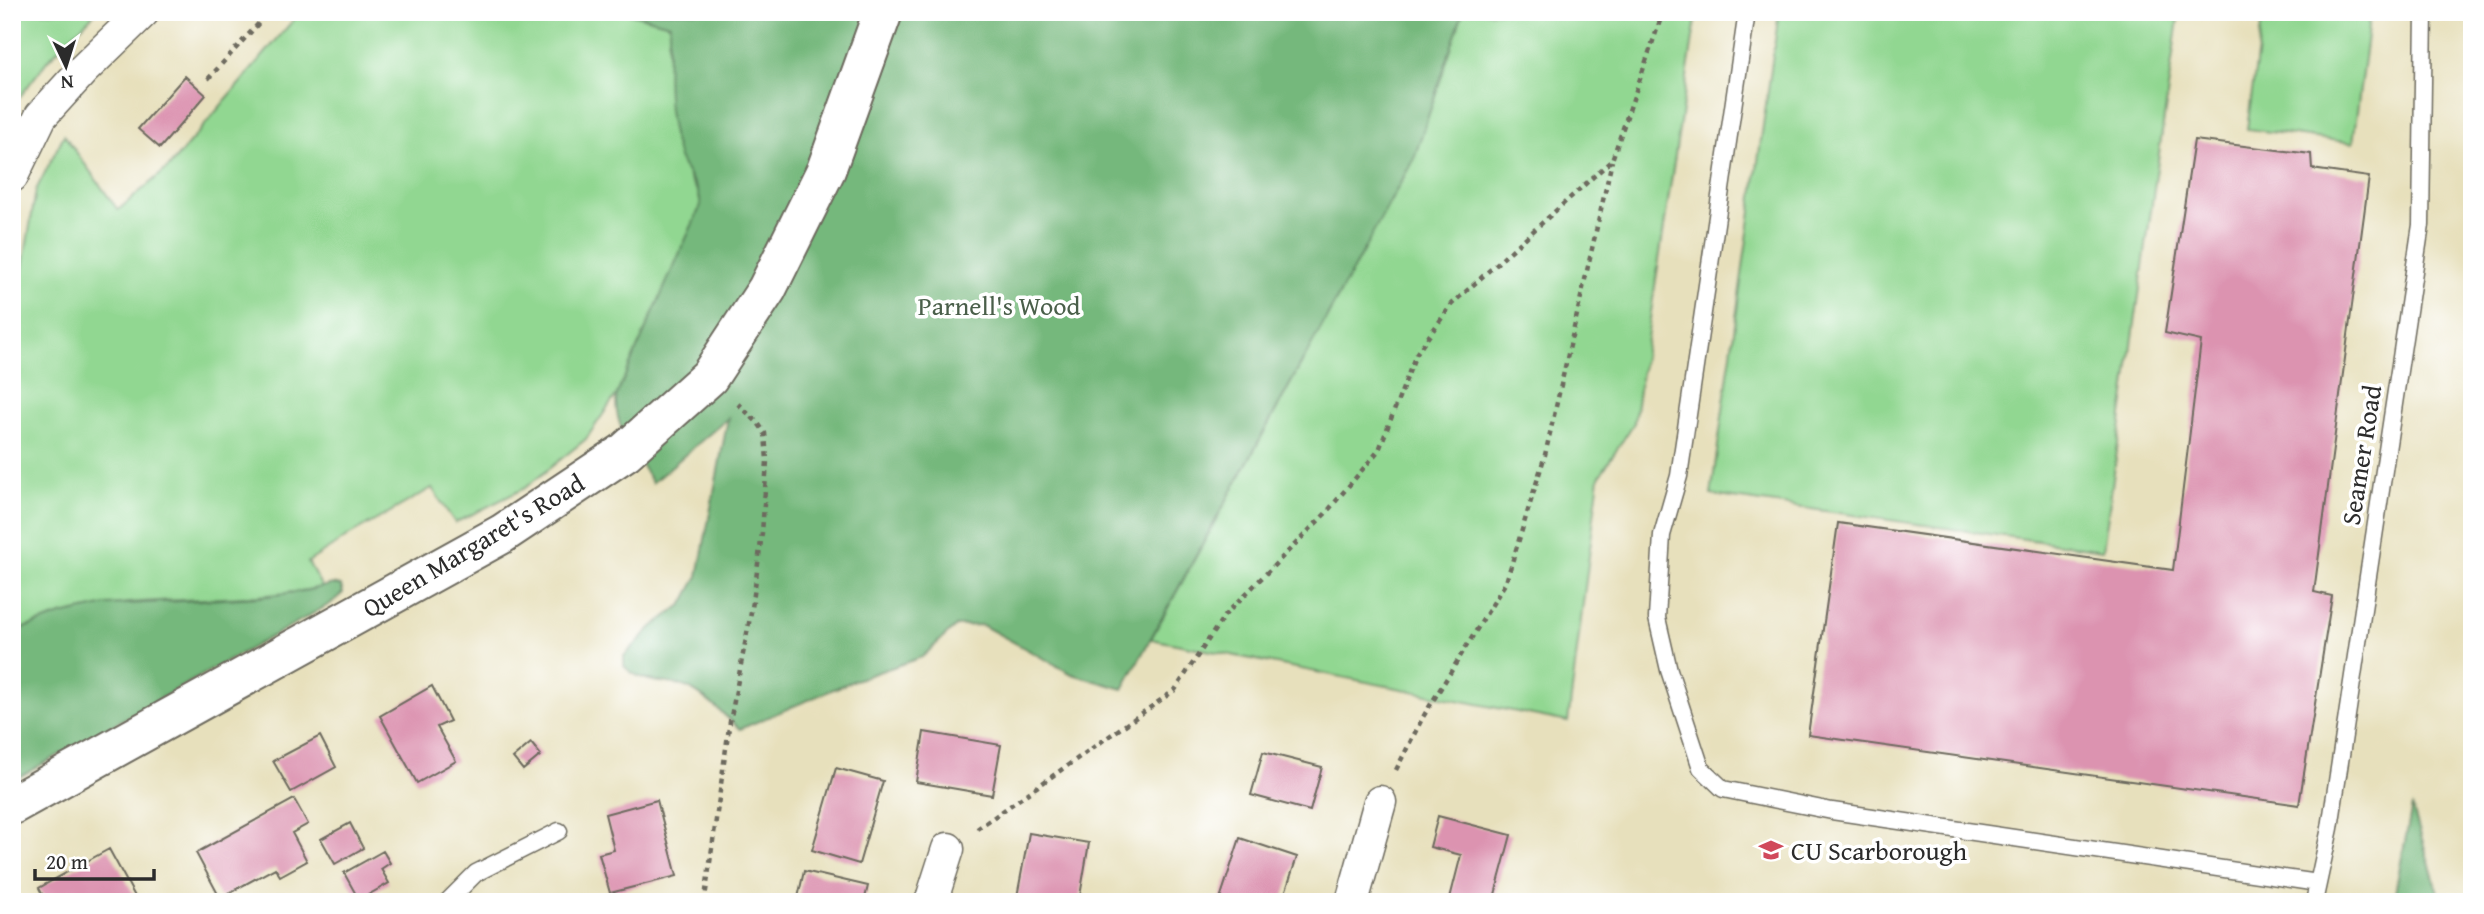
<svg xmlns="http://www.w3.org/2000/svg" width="2484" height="914" font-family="'Gentium Book Plus',serif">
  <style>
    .green { fill: #91d791; stroke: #5e815e; stroke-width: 2 }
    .forest { fill: #74b87b; stroke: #507253; stroke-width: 2 }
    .building { fill: #dc93b0 }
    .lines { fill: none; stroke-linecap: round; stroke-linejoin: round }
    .service-casing { stroke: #6d6a5e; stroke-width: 19 }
    .minor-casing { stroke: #6d6a5e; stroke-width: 35 }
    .secondary-casing { stroke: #6d6a5e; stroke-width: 42 }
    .path { stroke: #6d6a5e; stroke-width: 4.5; stroke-dasharray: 5 5; stroke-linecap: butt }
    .service { stroke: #fff; stroke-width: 16 }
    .minor { stroke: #fff; stroke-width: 32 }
    .secondary { stroke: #fff; stroke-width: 38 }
    .labels { text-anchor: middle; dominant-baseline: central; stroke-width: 7; stroke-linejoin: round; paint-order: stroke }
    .park-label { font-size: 26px; fill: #4a5f4a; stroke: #fff }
    .street-label { font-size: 26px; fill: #2b2b2b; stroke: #fff }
    .poi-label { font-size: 26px; fill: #2b2b2b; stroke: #fff; text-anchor: start }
  </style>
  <rect width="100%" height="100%" fill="#fff"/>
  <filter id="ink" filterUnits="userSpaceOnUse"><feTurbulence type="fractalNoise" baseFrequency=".0143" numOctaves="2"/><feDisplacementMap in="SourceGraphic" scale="14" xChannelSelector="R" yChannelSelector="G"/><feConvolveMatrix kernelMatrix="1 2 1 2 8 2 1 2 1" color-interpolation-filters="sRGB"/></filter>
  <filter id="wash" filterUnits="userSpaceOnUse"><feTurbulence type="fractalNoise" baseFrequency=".00686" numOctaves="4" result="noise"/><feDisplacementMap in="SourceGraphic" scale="28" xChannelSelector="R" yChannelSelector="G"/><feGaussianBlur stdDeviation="1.57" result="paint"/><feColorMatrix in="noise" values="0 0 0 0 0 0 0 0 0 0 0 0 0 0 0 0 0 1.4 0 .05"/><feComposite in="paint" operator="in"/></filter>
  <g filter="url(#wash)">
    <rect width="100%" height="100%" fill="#e7e0bc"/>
    <path class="green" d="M12,12h84l-48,48 -36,47z
      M300,12h325l45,12 -2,25 21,129 10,16 2,14 -84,186 -31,45 -61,49 -70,35 -23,-35 -82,47 -42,27 14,25c-64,14 -129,10 -194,16 -40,4 -78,16 -116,29v-323l6,-13 18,-106 28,-55 54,75 51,-43z
      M1463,12h234l-63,411 -35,54 -31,245 -417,-83 263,-481z
      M1779,12h400l-76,538 -392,-55z
      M2263,12h107l-17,131 -106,-14z"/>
    <path class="forest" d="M625,12h838l-49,146 -291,531 -51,-15 -90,-49 -26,1 -34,31 -67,23 -115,49c-15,-13 -31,-30 -48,-39 -21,-12 -46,-2 -68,-24v-10l28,-29 31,-23 15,-28 30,-158 -76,65c-14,-26 -41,-58 -35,-89l84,-189c-1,-19 -17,-32 -23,-50 -13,-42 -12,-87 -8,-131z
      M333,584l8,2 2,7 -13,11 -318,177v-149l49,-17 45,-10 154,-8 49,-7z
      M2412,806l29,96h-48z"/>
    <g id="blocks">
      <path class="building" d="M185,76l21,19 -46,53 -22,-19z
        M2194,140l117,14 1,15 57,8 -55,415 18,4 -33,209 -491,-70 30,-212 335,47 28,-229 -36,-8z
        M432,686l18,35 -13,6 19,34 -39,22 -37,-67z
        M924,732l77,13 -9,50 -76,-13z
        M320,736l16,31 -45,25 -18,-31z
        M531,743l10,12 -18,15 -10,-12z
        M1263,752l59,15 -12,44 -59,-16z
        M836,768l47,13 -24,83 -47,-14z
        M294,799l14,25 -16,9 15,28 -27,15 -5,-8 -55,30 -24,-45z
        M657,800l20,76 -67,17 -11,-39 15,-4 -9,-36z
        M1438,816l73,19 -18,67h-44l12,-47 -31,-8z
        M350,823l13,25 -28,16 -14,-25z
        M1029,833l60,10 -10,59h-63z
        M1240,838l57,19 -15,45h-63z
        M109,849l29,53h-92l-7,-14z
        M383,851l7,12 -9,6 8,14 -30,17 -15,-27z
        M804,871l64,15 -4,16h-67z"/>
    </g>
  </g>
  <g filter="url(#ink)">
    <use href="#blocks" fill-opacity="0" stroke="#6d6a5e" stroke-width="2"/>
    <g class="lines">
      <g class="service-casing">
        <path id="service" d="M1747,12l-68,464 -17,59 -5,83 12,52 32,98 22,21 109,22 486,72
          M447,902l29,-29 83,-42
          M2314,902l16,-74 91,-603 3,-213"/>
      </g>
      <g class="minor-casing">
        <path id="minor" d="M12,176l29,-60 42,-46 60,-58
          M931,902l17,-53
          M1352,902l28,-100"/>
      </g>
      <g class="secondary-casing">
        <path id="secondary" d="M12,805l490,-271 123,-82 84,-75 58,-88 59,-119 57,-158"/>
      </g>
      <path class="path" d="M208,79l61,-67
        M1396,770l27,-53 83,-135 39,-127 67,-294
        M977,829l198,-139 49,-74 101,-102 54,-64 37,-96 36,-50 160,-144 51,-148
        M703,902l2,-4 24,-171 24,-125 9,-69 5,-72 -2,-28 -7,-10 -20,-19"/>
      <use href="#service" class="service"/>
      <use href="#minor" class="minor"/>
      <use href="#secondary" class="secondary"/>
    </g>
  </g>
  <defs>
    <g id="university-bare" transform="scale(1.89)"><path d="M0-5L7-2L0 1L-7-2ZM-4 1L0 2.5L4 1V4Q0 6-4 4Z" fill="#d1495b" stroke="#fff" stroke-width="2.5" paint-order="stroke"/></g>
  </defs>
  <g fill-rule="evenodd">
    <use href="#university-bare" x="1771" y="850"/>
  </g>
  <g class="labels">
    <g class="park-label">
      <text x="999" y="305">Parnell's Wood</text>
    </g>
    <g class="street-label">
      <text transform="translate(2361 455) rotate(-81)">Seamer Road</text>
      <text transform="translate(473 545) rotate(-31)">Queen Margaret's Road</text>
    </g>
    <g class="poi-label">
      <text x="1791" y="850">CU Scarborough</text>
    </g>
  </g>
  <rect width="2484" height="914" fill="none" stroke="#fff" stroke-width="42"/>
  <g transform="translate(66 66) rotate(176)" stroke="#ffffff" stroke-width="5" paint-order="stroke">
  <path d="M0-5L12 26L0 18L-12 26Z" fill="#2b2b2b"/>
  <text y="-10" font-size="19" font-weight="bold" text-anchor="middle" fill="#2b2b2b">N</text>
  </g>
  <path d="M35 869v10h119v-10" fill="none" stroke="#2b2b2b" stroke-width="3.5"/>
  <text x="46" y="869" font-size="21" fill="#2b2b2b" stroke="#ffffff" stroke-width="5" paint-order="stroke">20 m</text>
</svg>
